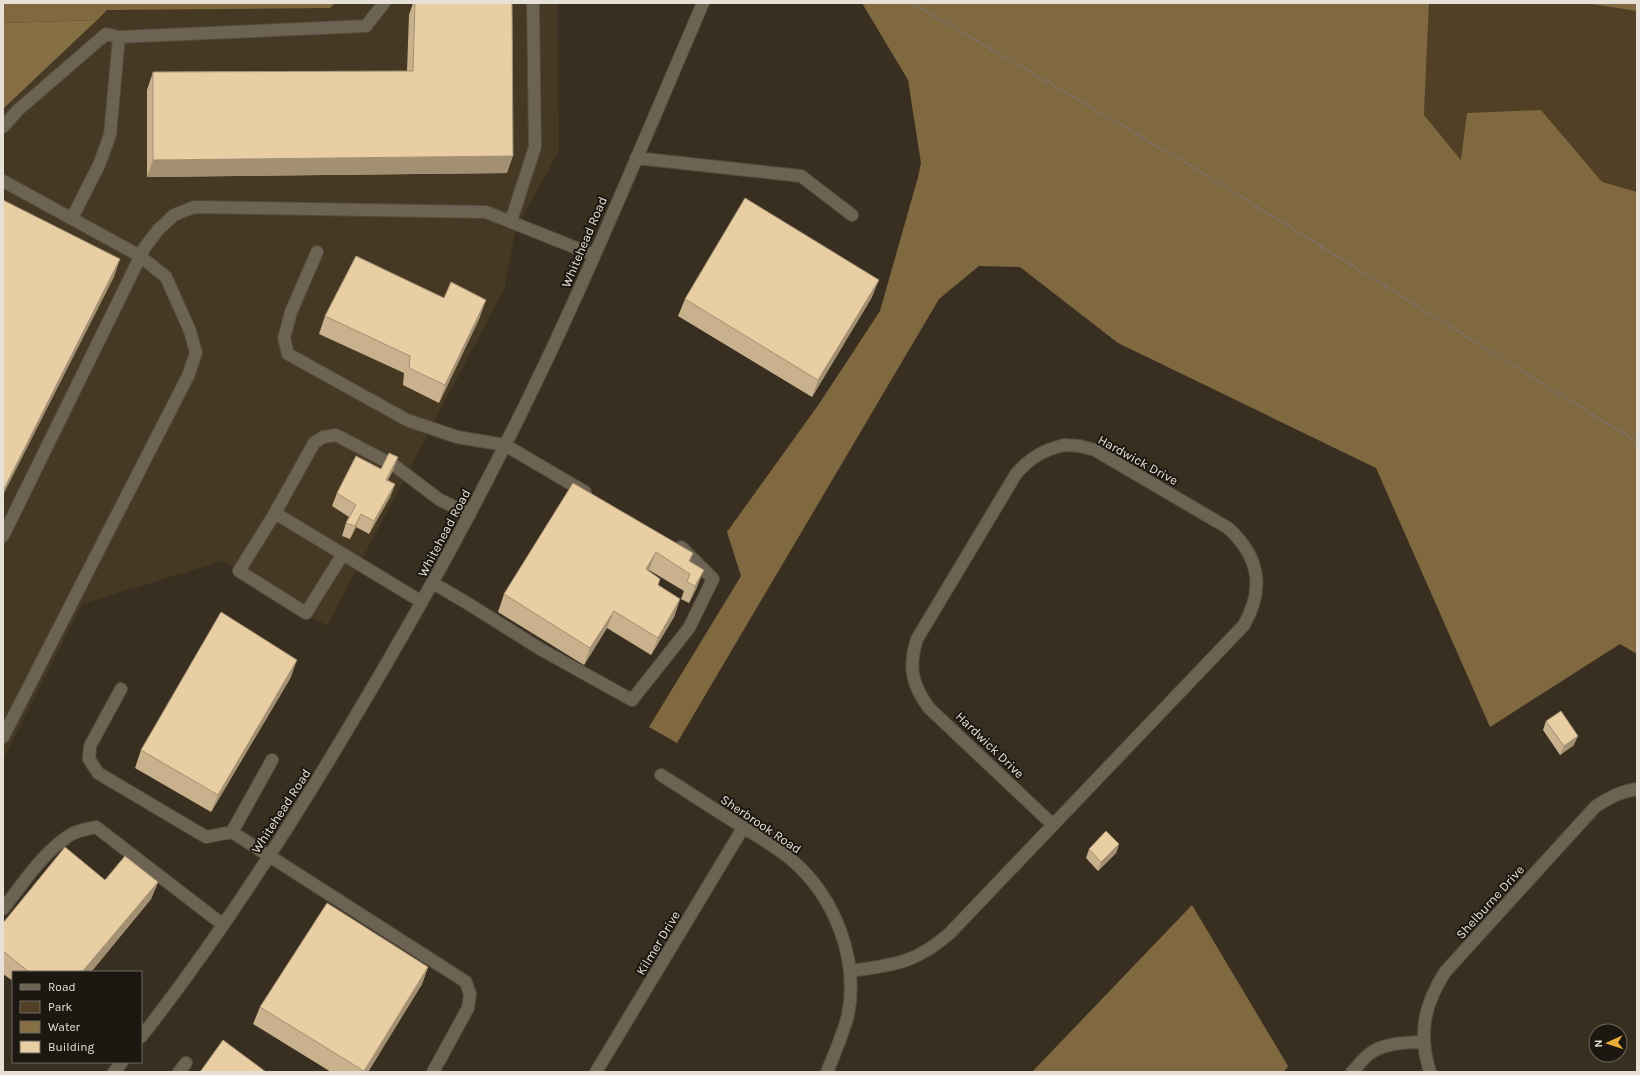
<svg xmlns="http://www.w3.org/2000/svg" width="1640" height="1075" font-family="Karla,sans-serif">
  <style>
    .built { fill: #463923 }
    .green { fill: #514025 }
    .forest { fill: #806840 }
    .water { fill: #866e45 }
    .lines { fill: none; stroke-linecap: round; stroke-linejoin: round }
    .minor-casing { stroke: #534b3e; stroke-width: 14 }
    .path { stroke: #7b7265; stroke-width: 2.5; stroke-dasharray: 3 2; stroke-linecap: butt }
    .minor { stroke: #6d6352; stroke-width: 12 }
    .wall { fill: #c8b18c }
    .shaded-wall { fill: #a39072 }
    .building { fill: #e9cea3; stroke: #a39072 }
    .labels { text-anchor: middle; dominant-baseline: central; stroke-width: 4; stroke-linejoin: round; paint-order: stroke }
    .street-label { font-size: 13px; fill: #e6e0d6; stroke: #1c1811 }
  </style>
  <rect width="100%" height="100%" fill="#392f20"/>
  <path class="built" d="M335,3h222l2,148 -43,77 -11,59 -178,339 -105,-65 -140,43 -79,155v-650l104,-99 223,-2z"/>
  <path class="green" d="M1429,3h155l53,8v181l-35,-9 -61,-73 -80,50 -37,-45z"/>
  <path class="forest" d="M3,3h332l-5,5 -223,2 -10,10 -94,3z
    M862,3h567l-5,112 37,45 6,-47 74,-3 61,72 35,10v462l-17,-10 -130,83 -114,-259 -258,-125 -98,-76 -41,-1 -40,33 -262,444 -28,-16 92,-151 -14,-44 92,-128 61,-93 38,-134 3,-14 -13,-83z
    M1584,3h53v8z
    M1192,905l96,161 -4,6h-252z"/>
  <path class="water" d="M97,20l-94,89v-86z"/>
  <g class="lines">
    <g class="minor-casing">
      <path id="minor" d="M119,37l247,-11 18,-23
        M3,127l15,-17 88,-76 13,3 -9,98 -11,30 -27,53
        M636,158l165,18 51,39
        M3,181l137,75 26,21 24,54 6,22 -8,23 -185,361
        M511,221l24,-74 -2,-144
        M317,252l-26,60 -7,26 4,16 119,66 50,17 48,8 80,47
        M1064,445l16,1 15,4 133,78c31,28 37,60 16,97l-191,200 -124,-117c-17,-23 -21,-41 -12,-69l99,-165c14,-16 27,-24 48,-29z
        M275,513l147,89
        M3,536l142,-289 13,-17 16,-15 20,-8 292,5 108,43
        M343,554l-37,59 -67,-42 36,-58 39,-70 9,-6 13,-2 59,31 45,34 30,14
        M433,583l34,20 75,47 90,50 57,-72 24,-49 -32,-32
        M121,689l-31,57 -1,13 9,14 108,64 26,-5 234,150 4,12 -2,14 -35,64
        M661,775c27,17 54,35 82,52 17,11 35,21 50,34 42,37 66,98 55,154 -5,19 -13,38 -21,57
        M232,832l40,-72
        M3,909c19,-24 38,-54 64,-72 8,-6 19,-8 29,-10l126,97
        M850,971c43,-6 64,-7 99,-37l104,-109
        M141,1037c78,-99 147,-207 211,-315 63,-105 122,-212 176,-323 63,-129 118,-264 175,-396
        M114,1072l8,-10
        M179,1072l7,-9
        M596,1072l147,-244
        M1352,1072c6,-6 11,-13 17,-18 16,-12 36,-11 54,-12
        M1430,1072c-12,-38 -6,-67 15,-100l151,-166c13,-8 25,-15 41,-17"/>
    </g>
    <path class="path" d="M912,3l276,161 449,278"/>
    <use href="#minor" class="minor"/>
  </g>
  <path class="wall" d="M413,3h99l-5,170 -360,4v-87l6,-18 254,-1 2,-56z
    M872,297l-60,100 -134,-81 7,-17z
    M325,316l155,1 -41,86 -36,-18 1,-12 -85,-39z
    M398,457l-5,13 -5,10 7,4 -5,13 -21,37 -13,-7 -6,12 -8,-3 4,-13 3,-6 -17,-11 5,-13 44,-24z
    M573,483l120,70 -3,8 7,26 -8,16 -8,-4 3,-8 -35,-21v1l9,14 22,14 -6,18 -23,38 -44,-27 -23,37 -86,-53 6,-18z
    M291,677l-80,135 -76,-44 6,-18z
    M1546,721l28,24 -14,10 -17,-25z
    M1119,844l-3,9 -18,18 -12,-13 3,-9z
    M105,880l53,2 -7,17 -60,73h-78v9l-10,-7v-51z
    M428,967l-6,17 -54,88h-37l-78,-48 7,-17z"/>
  <path class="shaded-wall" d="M513,156l-6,17 -360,4 6,-17z
    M120,259l-6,18 -111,218v-4z
    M879,280l-7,17 -60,100 6,-17z
    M486,300l-6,17 -41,86 6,-18z
    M398,457l-5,13 -12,23 5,-13z
    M395,484l-5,13 -21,37 5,-13z
    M361,514l-5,13 -6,12 5,-13z
    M656,552l-7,18 -10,16 7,-17z
    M704,570l-7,17 -8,16 6,-17z
    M680,599l-6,18 -23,38 7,-17z
    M614,611l-7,17 -23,37 6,-17z
    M297,660l-6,17 -80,135 7,-17z
    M1578,736l-4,9 -14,10 4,-9z
    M1119,844l-3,9 -18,18 3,-9z
    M158,882l-7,17 -60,73h-9z
    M428,967l-6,17 -54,88h-4z"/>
  <path class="building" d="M415,3h97l1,153 -360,4v-88l260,-1z
    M745,198l134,82 -61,100 -133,-81z
    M3,200l117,59 -117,232z
    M356,256l88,42 7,-16 35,18 -41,85 -36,-17 1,-12 -85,-40z
    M389,453l9,4 -12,23 9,4 -21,37 -13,-7 -6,12 -9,-3 10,-18 -19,-12 19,-37 25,13z
    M573,483l120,70 -4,8 15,9 -9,16 -8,-4 3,-8 -34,-22 -10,17 14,10 -2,6 22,14 -22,39 -44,-27 -24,37 -86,-54z
    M221,612l76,48 -79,135 -77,-45z
    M1561,711l17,25 -14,10 -18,-25z
    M1106,831l13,13 -18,18 -12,-13z
    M65,847l40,33 20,-24 33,26 -76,90h-53l-26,-21v-28z
    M327,903l101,64 -64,104 -104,-64z
    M223,1040l43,32h-66z"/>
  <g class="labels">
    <g class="street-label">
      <text transform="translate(584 242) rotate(-67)">Whitehead Road</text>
      <text transform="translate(1138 460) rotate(29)">Hardwick Drive</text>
      <text transform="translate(444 533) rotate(-62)">Whitehead Road</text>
      <text transform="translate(990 745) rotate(44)">Hardwick Drive</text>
      <text transform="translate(281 811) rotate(-57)">Whitehead Road</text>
      <text transform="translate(761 824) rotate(34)">Sherbrook Road</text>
      <text transform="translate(1490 902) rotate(-48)">Shelburne Drive</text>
      <text transform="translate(658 943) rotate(-59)">Kilmer Drive</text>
    </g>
  </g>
  <rect width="1640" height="1075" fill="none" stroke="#e6e0d6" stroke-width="8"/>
  <rect x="12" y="971" width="130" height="92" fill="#1c1811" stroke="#6d6860"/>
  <rect x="20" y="984" width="20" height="6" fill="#6d6352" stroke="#6d6860"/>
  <text x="48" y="991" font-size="12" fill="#e6e0d6">Road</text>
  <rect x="20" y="1001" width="20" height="12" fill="#514025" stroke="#6d6860"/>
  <text x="48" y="1011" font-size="12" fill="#e6e0d6">Park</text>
  <rect x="20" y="1021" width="20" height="12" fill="#866e45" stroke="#6d6860"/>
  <text x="48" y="1031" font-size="12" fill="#e6e0d6">Water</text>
  <rect x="20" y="1041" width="20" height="12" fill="#e9cea3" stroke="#6d6860"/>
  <text x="48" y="1051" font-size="12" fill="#e6e0d6">Building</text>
  <g transform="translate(1608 1043) rotate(267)"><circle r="19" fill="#1c1811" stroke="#6d6860"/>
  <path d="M0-3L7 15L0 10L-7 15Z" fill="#e8ab37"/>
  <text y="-6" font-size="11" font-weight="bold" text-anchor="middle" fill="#e6e0d6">N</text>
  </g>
</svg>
